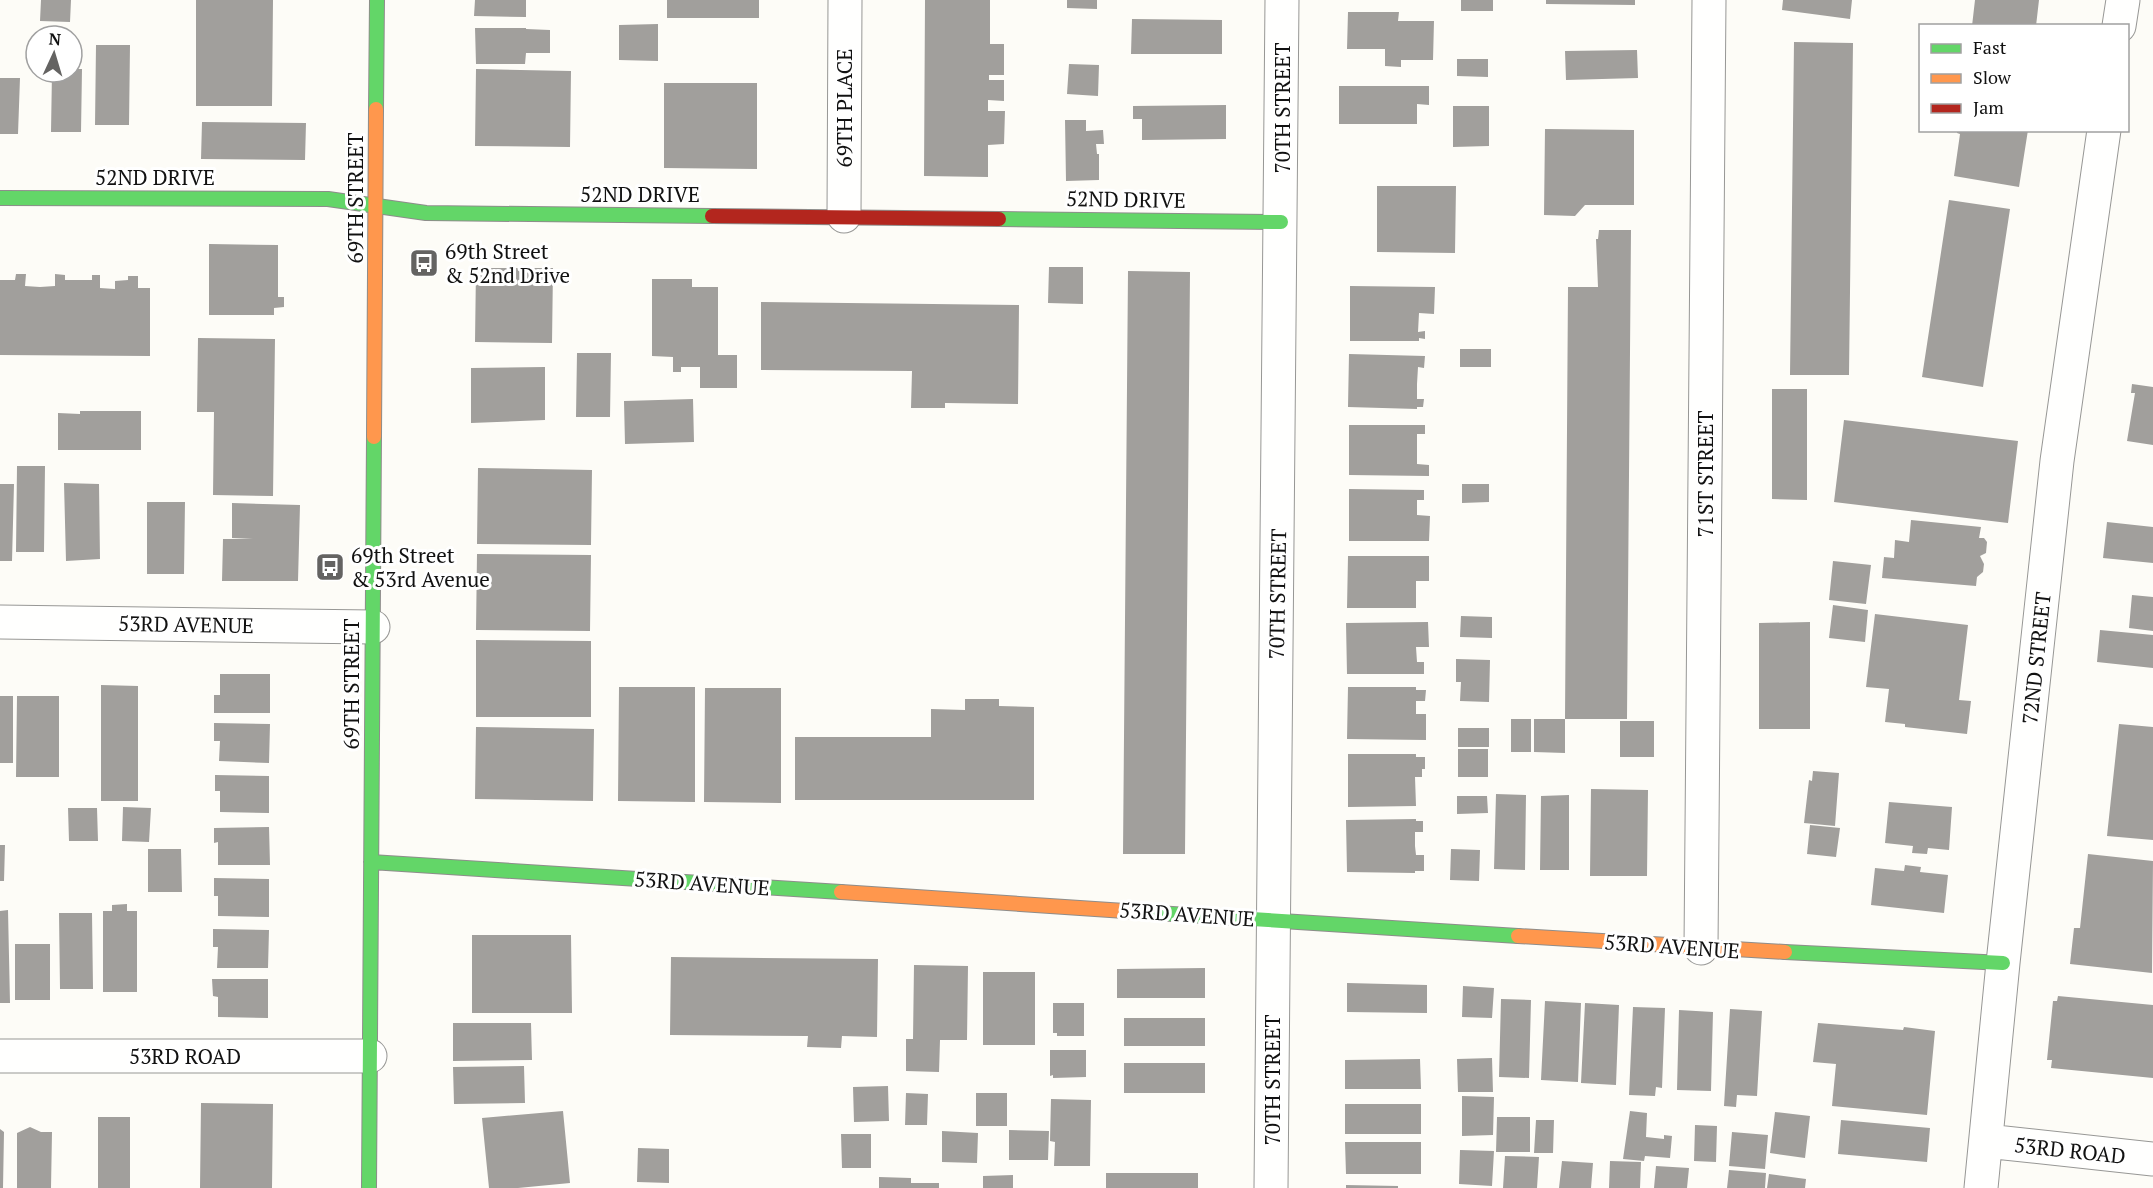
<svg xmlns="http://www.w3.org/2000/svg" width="2153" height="1188" font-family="'PT Serif',serif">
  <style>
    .building { fill: #a19f9c }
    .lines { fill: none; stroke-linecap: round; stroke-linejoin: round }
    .street-casing { stroke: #979795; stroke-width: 35 }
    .fast-casing { stroke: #8e8d8b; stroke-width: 16 }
    .slow-casing { stroke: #8e8d8b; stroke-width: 16 }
    .jam-casing { stroke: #8e8d8b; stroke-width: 16 }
    .street { stroke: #fffffe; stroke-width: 33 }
    .fast { stroke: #63d668; stroke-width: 14 }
    .slow { stroke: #ff974d; stroke-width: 14 }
    .jam { stroke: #b3261e; stroke-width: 14 }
    .labels { text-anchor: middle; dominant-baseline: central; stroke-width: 6; stroke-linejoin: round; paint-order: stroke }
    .street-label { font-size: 21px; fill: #111; stroke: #fff }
    .poi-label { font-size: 21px; fill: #111; stroke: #fff; text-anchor: start }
  </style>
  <rect width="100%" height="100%" fill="#fdfcf7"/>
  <path class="building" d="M41,0h30l-1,22 -30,-1z
    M196,0h77l-1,106h-76z
    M475,0h51v17l-52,-1z
    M667,0h92v18h-92z
    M925,0h65v44h14v31h-15v5h15v21l-16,-1v11h17l-1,33 -16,1v32l-64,-1z
    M1067,0h30v9l-30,-1z
    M1461,0h32v11h-32z
    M1546,0h89v5l-89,-1z
    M1783,0h69l-2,19 -68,-9z
    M1975,0h64l-3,26h-64z
    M1348,12h51l-1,9h36l-1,39h-32v7l-16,-1v-17h-38z
    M1132,19l90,1v34h-91z
    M658,24v37l-39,-1v-35z
    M475,28h51v1l24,1v23h-24l-1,11h-49z
    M1794,42l59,1 -4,332h-59z
    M96,45h34l-1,80h-34z
    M1637,50l1,28 -72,2 -1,-29z
    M1457,59h31v18l-31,-1z
    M1069,64l30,1 -1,31 -31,-2z
    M72,69h10l-1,63h-30l1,-60h20z
    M476,69l95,2 -1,76 -95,-1z
    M0,78h20l-2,56h-18z
    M664,83h93v86l-93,-1z
    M1339,86h90v19l-12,-1v20h-78z
    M1226,105v34l-84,1v-21h-9v-13z
    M1453,106h36v40l-36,1z
    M1065,120h21v11l17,-1 1,14h-8l1,10h2v26l-33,1z
    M202,122l104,1 -1,37 -104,-1z
    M1545,129l89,1v75h-49l-10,11 -31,-1z
    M1957,130h71l-9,57 -65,-11 6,-42 -3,-1z
    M1377,186h79l-1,67 -78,-1z
    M1949,200l61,9 -27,178 -61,-10z
    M1599,230h32l-4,489h-62l3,-432h30l-2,-48h2z
    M209,244l69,1v52h6v10l-10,1v7h-65z
    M1049,267h34v37l-35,-1z
    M476,268h77l-1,75 -77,-1z
    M1128,271l62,1 -5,582h-62z
    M16,274h10l-1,12 15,1 15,-1v-12l10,1v5h27v-5h8v13l15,1v-8l13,-1v-4h10v12h12v68l-150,-1v-75h15z
    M652,279h40v8h26v68h19v33h-37v-21h-19v5h-8v-15l-21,-1z
    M1350,286l85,1 -1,27 -15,-1 -1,19 7,-1v8l-6,-1v3h-69z
    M761,302l258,3 -1,99 -73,-1v5h-34l1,-37 -151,-1z
    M198,338l77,1 -2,157 -60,-1 1,-83h-17z
    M1460,349h31v18h-31z
    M577,353h34l-1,64h-34z
    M1349,354l76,2 -1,12 -6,-1 -1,17v15h7l-1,8h-6v2l-69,-2z
    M545,367v53l-74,3v-55z
    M2132,384l21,3v58l-26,-4 8,-48h-4z
    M1772,389h35v111l-35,-1z
    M693,399l1,43 -69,2 -1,-43z
    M80,411h61v39h-83v-37l22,1z
    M1844,420l174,21 -10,82 -174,-21z
    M1349,425h76v9h-8v30l12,1v11l-80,-1z
    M17,466h28l-1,86h-28z
    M478,468l114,2 -1,75 -114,-1z
    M64,483l35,1 1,75 -34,2z
    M0,484h14l-2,77h-12z
    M1462,484h27v18l-27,1z
    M1349,489l75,1v10h-7v15l13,1 -1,25h-80z
    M147,502h38l-1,72h-37z
    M232,503l68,2 -2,76h-76l1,-42h30l-21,-1z
    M1911,520l70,7 -2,11h5l3,4 -1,11 -6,3 4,8 -1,8 -6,5 -1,9 -94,-8 2,-21 10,1 1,-18 14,2z
    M2107,522l46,5v36l-50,-5z
    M477,554l114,1 -1,76 -114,-1z
    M1348,556h81v25h-13v27h-69z
    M1833,561l38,4 -5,39 -37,-4z
    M2132,595l21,2v34l-24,-3z
    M1833,605l35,5 -3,32 -36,-4z
    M1875,614l93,11 -9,75 12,1 -4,33 -62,-7v-3l-20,-2 4,-33 -23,-2z
    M1461,616l31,1v21l-32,-1z
    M1428,622l1,25h-13l1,15h7v12h-77l-1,-51z
    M1810,622v107h-51v-106z
    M2100,630l53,5v33l-56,-6z
    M476,640l115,1v76h-115z
    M1456,659l34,1 -1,42 -29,-1 1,-19h-5z
    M220,674h50v39h-56v-18h6z
    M101,685l37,1v115h-37z
    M619,687h76v115l-77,-1z
    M1348,687h68v3h10l-1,11h-9v13h10v26l-79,-1z
    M705,688h76v115l-77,-1z
    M0,696h13v67h-13z
    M17,696h42v81h-43z
    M965,699h34v7l35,1v93h-239v-63h136v-28l34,1z
    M1511,719h20v33h-20z
    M1534,719h31v34l-31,-1z
    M1620,721h34v36h-34z
    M214,723l56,1 -1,39 -50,-2 1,-20h-6z
    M2119,724l34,3v113l-46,-4z
    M476,727l118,2 -1,72 -118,-2z
    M1458,728h31v19h-31z
    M1458,749h30v28h-30z
    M1348,754h68v3h9v12h-3v8h-7l1,29 -68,1z
    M1813,771l26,2 -4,53 -31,-3 5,-43 3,1z
    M215,775l54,1v37l-49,-1v-21h-5z
    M1591,789l57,1 -1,86h-57z
    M1496,794l30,1 -1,75 -31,-1z
    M1569,795v75h-29l1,-74z
    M1457,796h30l1,17 -31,1z
    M1889,802l63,5 -3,43 -21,-2 -1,6 -15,-1 1,-7 -28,-3z
    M123,807l28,1 -2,34 -27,-1z
    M68,808h29l1,33h-29z
    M1416,819v2h7v11h-8v14l1,9h8v16h-9v2l-68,-1 -1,-52z
    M1810,825l30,3 -4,29 -29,-3z
    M269,827l1,38h-52v-23l-4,1v-15z
    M0,845h5l-1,36h-4z
    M148,849h33l1,43h-34z
    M1451,849l29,1 -1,31 -29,-1z
    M2088,854l65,7 -1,112 -82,-9 4,-36h6z
    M1905,865l16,2 -1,5 28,3 -4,38 -73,-8 4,-37 29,3z
    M214,878l55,1v38l-51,-1v-20h-4z
    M127,904v7h10v81h-34v-81h9v-6z
    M8,910l2,93h-10v-92z
    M59,913h33l1,76h-33z
    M213,929l56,1 -1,38h-51l1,-21h-5z
    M472,935h99l1,78h-100z
    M15,944h35v56h-35z
    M671,957l207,2 -1,78 -35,-1 -1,12 -34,-1 1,-11 -138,-1z
    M914,965l54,1 -1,74h-27l-1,32 -33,-1v-32h7z
    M1205,968v30h-88v-29z
    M983,972h52v73h-52z
    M212,979h56v39l-50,-1v-20l-5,-1z
    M1347,983l80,2v28l-80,-1z
    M1463,986l31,2 -2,30 -30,-1z
    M2058,996l95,9v73l-102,-10 1,-8h-5l6,-59h4z
    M1501,999l30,1 -2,78 -30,-1z
    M1545,1001l36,2 -3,79 -37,-2z
    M1053,1003h31v33h-27v-3h-4z
    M1585,1003l34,2 -3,80 -35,-2z
    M1633,1007l32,1 -3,80 -6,-1 -1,9 -26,-1z
    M1730,1009l32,2 -5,85 -20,-1 -1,12 -12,-1z
    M1679,1010l34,2 -2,79 -34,-1z
    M1124,1018h81v28h-81z
    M453,1023h78l1,37 -79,1z
    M1818,1023l85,7 1,-3 31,4 -8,84 -95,-9 4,-42 -23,-2z
    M1050,1050h36v27l-33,1v-3l-3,1z
    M1492,1058l1,34h-35l-1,-33z
    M1420,1059l1,30h-76v-29z
    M1124,1063h81v30h-81z
    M524,1066l1,37 -71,1 -1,-37z
    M888,1086l1,35 -35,1 -1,-35z
    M906,1093l22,1 -1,31h-22z
    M976,1093h31v33h-31z
    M1462,1096l32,1 -1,38 -31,1z
    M1051,1099l40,1 -1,66h-36l1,-24 -5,-1z
    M201,1103l72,1 -1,84h-72z
    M1345,1104h76v30h-76z
    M563,1111l7,72 -52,5h-29l-7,-70z
    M1630,1111l17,2 -1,24 18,2v-4l8,1 -2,22 -25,-2 -1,5 -21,-2z
    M1775,1112l35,4 -5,42 -35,-5z
    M98,1117h32v71h-32z
    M1497,1117h33v35h-34z
    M1536,1120h18l-1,33h-19z
    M1841,1120l89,8 -3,34 -89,-8z
    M1695,1125l22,1 -1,36 -22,-1z
    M30,1127l11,5h11l-1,56h-34v-55z
    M0,1129l4,3 -1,56h-3z
    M1009,1130l40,1 -1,29h-39z
    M942,1131l36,2 -1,30 -35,-1z
    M1732,1132l36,3 -3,34 -36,-3z
    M841,1134h30v34h-29z
    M1345,1142h76v32h-75z
    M638,1148l31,1v34l-32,-1z
    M1460,1150l34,1 -2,35 -33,-2z
    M1505,1156l34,1 -2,31h-34z
    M1562,1161l31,2 -2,25h-32z
    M1610,1161l31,1 -1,26h-31z
    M1656,1166l33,2 -2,20h-33z
    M1729,1170l37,3 -1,15h-38z
    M1106,1173h92v15h-92z
    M1769,1174l37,5 -1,9h-38z
    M1013,1175v13h-30v-12z
    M879,1177l32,1v5h28v5h-60z
    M1346,1185l52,1v2h-52z"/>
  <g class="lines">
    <g class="street-casing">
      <path id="street" d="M2119,26l4,-26
        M844,216l1,-216
        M0,622l373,5
        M1701,948l8,-948
        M0,1056h370
        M1986,1141l167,18
        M1271,1188l11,-1188
        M1981,1188l22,-225 54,-502 47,-331"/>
    </g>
    <g class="fast-casing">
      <path id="fast" d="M376,109l1,-109
        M0,198l328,1 98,14 286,3
        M999,219l282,3
        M371,862l470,30
        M1125,911l393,25
        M1785,952l218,11
        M369,1188l5,-751"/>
    </g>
    <g class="slow-casing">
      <path id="slow" d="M374,437l2,-328
        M841,892l284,19
        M1518,936l267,16"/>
    </g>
    <g class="jam-casing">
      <path id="jam" d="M712,216l287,3"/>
    </g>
    <use href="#street" class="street"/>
    <use href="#fast" class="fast"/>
    <use href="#slow" class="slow"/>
    <use href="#jam" class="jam"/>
  </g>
  <defs>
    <g id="bus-square" transform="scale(1.5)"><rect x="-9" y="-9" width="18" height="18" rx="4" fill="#646362" stroke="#fff"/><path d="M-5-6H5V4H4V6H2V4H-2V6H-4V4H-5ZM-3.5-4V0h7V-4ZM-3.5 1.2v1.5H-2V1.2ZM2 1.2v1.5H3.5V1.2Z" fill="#fff"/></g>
  </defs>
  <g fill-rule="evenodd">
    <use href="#bus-square" x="424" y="263"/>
    <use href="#bus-square" x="330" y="567"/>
  </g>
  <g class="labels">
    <g class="street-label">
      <text transform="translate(844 108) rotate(-90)">69TH PLACE</text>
      <text transform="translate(1282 108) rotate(-90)">70TH STREET</text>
      <text x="155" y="177">52ND DRIVE</text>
      <text x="640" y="194">52ND DRIVE</text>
      <text transform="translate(355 198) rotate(-90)">69TH STREET</text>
      <text transform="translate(1126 199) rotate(1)">52ND DRIVE</text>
      <text transform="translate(1705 474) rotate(-90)">71ST STREET</text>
      <text transform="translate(1277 594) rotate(-89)">70TH STREET</text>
      <text transform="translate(186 624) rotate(1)">53RD AVENUE</text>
      <text transform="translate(2036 658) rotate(-84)">72ND STREET</text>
      <text transform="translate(351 684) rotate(-90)">69TH STREET</text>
      <text transform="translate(702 883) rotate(4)">53RD AVENUE</text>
      <text transform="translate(1187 914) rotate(4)">53RD AVENUE</text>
      <text transform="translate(1672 946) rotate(4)">53RD AVENUE</text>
      <text x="185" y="1056">53RD ROAD</text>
      <text transform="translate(1272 1080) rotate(-90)">70TH STREET</text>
      <text transform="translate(2070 1150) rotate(6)">53RD ROAD</text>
    </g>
    <g class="poi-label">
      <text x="445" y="251">69th Street<tspan x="445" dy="24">&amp; 52nd Drive</tspan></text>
      <text x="351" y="555">69th Street<tspan x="351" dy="24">&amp; 53rd Avenue</tspan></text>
    </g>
  </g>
  <rect x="1919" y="24" width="210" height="108" fill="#ffffff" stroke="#a0a0a0" stroke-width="1.5"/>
  <rect x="1931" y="44" width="30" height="9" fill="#63d668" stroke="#a0a0a0" stroke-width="1.5"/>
  <text x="1973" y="54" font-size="18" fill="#111111">Fast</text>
  <rect x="1931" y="74" width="30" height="9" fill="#ff974d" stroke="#a0a0a0" stroke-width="1.5"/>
  <text x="1973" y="84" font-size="18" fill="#111111">Slow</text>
  <rect x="1931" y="104" width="30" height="9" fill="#b3261e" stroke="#a0a0a0" stroke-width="1.5"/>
  <text x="1973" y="114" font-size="18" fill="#111111">Jam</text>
  <g transform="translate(54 54) rotate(4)"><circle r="28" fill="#ffffff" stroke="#a0a0a0" stroke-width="1.5"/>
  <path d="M0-4.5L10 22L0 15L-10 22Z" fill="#646362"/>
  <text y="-9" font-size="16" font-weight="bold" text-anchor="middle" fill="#111111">N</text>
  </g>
</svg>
